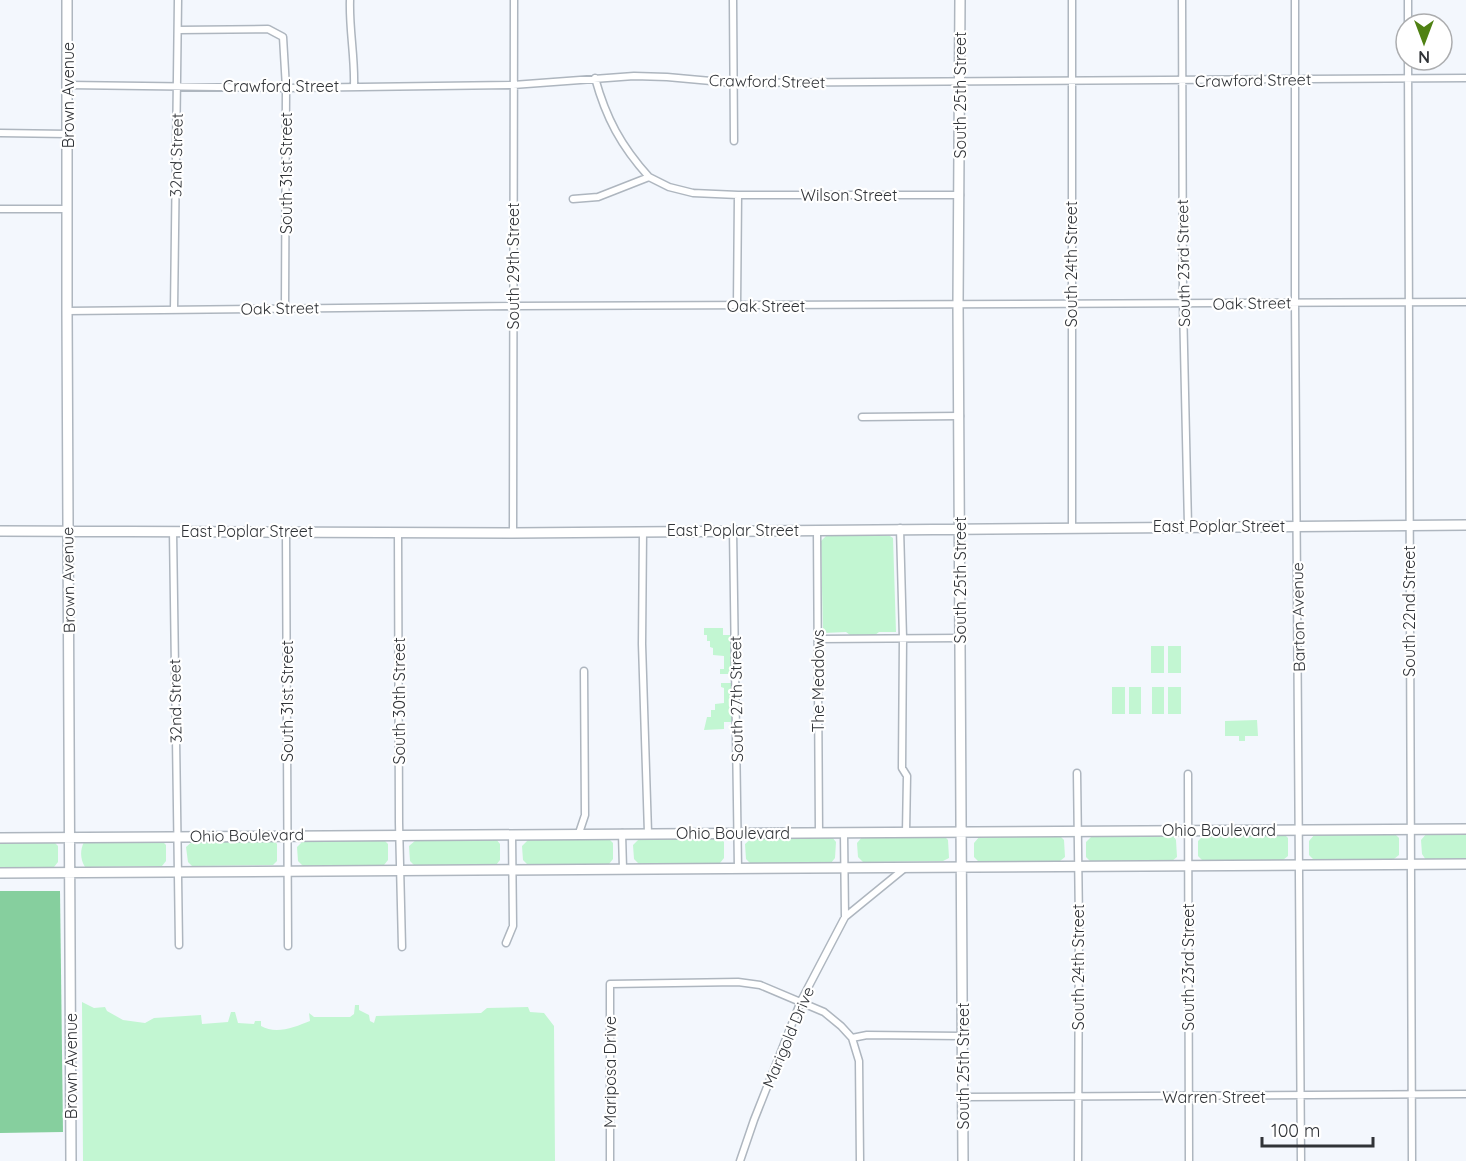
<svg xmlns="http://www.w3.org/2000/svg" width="1466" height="1161" font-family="Quicksand,sans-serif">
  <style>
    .green { fill: #c2f6d2 }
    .forest { fill: #86cf9e }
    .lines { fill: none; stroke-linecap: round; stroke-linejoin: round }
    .street-casing { stroke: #aeb6bf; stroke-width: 9 }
    .secondary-casing { stroke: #aeb6bf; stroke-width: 12 }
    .street { stroke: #fff; stroke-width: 6 }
    .secondary { stroke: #fff; stroke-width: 9 }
    .labels { text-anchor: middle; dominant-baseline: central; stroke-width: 4.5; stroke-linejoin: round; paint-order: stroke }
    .street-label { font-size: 16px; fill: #303337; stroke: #fff }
  </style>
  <rect width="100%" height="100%" fill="#f3f7fd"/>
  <path class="green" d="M826,536h64l3,2 3,94h-17l-4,3h-25l-4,-3 -23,1 -2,-92z
    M704,628h19v7h8v39h-11v-5h4v-13l-11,-1v-7l-3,-1v-6h-3v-6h-3z
    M1151,646h13v27h-13z
    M1168,646h13v27h-13z
    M721,683h11v39h-8v7l-20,1 3,-13h4v-7h4v-6l9,-1v-15l-3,-1z
    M1112,687h13v27h-13z
    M1129,687h12v27h-12z
    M1152,687h12v27h-12z
    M1168,687h13v27h-13z
    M1257,720l1,16h-13v5h-6v-5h-14v-15z
    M1427,833h39v26l-40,1 -4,-6 -1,-14z
    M1284,834l4,4v18l-5,4 -80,1 -5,-5v-15l6,-6z
    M1315,834h80l4,4v17l-5,4 -80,1 -5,-5v-14z
    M1173,835l3,5 1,17 -5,4 -81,1 -5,-5v-15l6,-6z
    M863,836h81l4,4 1,18 -6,3 -80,1 -5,-5 -1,-14z
    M980,836h80l4,4 1,17 -5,4 -81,1 -5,-5v-14z
    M832,837l4,5 -1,16 -4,5 -80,1 -5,-5 -1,-15 7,-6z
    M640,838h80l4,4v16l-4,5 -81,1 -5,-5 -1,-14z
    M496,839l4,5v16l-4,5 -81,1 -5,-5 -1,-15 7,-6z
    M529,839h80l4,4v16l-4,5 -81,1 -5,-5 -1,-14z
    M274,840l3,4v17l-4,4 -81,1 -4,-4 -2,-15 7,-6z
    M304,840h80l4,4v16l-4,5 -81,1 -5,-5 -1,-14z
    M162,841l4,4v16l-4,5 -77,1c-5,-8 -5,-17 -1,-25z
    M0,842h54l4,4v16l-4,5h-54z
    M82,1002l12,6 11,-1 2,4 16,9 22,3 9,-5 47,-3 1,9 26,-2 3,-10h4l3,11 16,1 1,-3h6v5c15,9 34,1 49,-5l-1,-8 5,4h36l4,-3 1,-9h4v5l10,5 1,6 4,2 2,-7 105,-3 6,-5 41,-1 2,5 14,1 10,13 1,135h-472z"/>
  <path class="forest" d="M0,891h60l3,241 -63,1z"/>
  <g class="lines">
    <g class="street-casing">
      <path id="street" d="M350,0c-1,29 5,57 4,86
        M733,0l1,141
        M1072,0v528
        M1182,0l1,304 5,222
        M1295,0v303l6,858
        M1408,24v-24
        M178,30l90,-1 15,8 3,51 -1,220
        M1408,60l4,1101
        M595,78c11,40 26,68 54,99
        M68,85l218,3 227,-3 121,-9 33,1 66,6 733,-5
        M0,133l68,1
        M573,199l25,-2 51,-20 20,10 24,6 45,2h222
        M0,209h68
        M737,306l1,-111
        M174,310l4,-310
        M67,311l446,-5 953,-4
        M862,417l98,-1
        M900,528l3,110 -1,130 5,8 -1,57
        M733,530l5,339
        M817,530l2,303
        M173,531l6,414
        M643,531l-1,113 6,189
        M286,532l2,414
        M398,532l1,291 3,124
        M513,533l1,-533
        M818,639l142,-1
        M1077,773l2,150 -1,238
        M1188,774l1,387
        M579,833l6,-18 -1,-144
        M622,833l1,36
        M844,833l1,84
        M506,943l7,-17 -1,-92
        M852,1038l15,-3 95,1
        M963,1097l503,-3
        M610,1161v-177l128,-2 22,3 64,27 17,14 11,12 7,23 1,100
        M740,1161l14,-41 47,-119 44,-84 60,-49"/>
    </g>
    <g class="secondary-casing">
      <path id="secondary" d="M67,0v311l4,850
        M960,0l-2,304 5,857
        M0,531l513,2 953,-8
        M0,838l1466,-9
        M0,873l1466,-9"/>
    </g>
    <use href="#street" class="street"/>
    <use href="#secondary" class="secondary"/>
  </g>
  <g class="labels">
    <g class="street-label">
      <text transform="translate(1253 80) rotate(-1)">Crawford Street</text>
      <text transform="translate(767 81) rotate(1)">Crawford Street</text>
      <text x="281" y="86">Crawford Street</text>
      <text transform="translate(68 95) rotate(-90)">Brown Avenue</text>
      <text transform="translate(960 95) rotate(-90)">South 25th Street</text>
      <text transform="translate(176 155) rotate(-89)">32nd Street</text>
      <text transform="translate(286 173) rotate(-90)">South 31st Street</text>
      <text x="849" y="195">Wilson Street</text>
      <text transform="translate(1183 263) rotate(-91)">South 23rd Street</text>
      <text transform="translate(1071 264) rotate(-90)">South 24th Street</text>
      <text transform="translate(513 266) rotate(-90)">South 29th Street</text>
      <text transform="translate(1252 303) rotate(-1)">Oak Street</text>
      <text x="766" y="306">Oak Street</text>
      <text transform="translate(280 308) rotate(-1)">Oak Street</text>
      <text x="1219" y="526">East Poplar Street</text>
      <text x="733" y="530">East Poplar Street</text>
      <text x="247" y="531">East Poplar Street</text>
      <text transform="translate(68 580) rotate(-91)">Brown Avenue</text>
      <text transform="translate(960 580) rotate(-90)">South 25th Street</text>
      <text transform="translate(1409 611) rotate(-90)">South 22nd Street</text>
      <text transform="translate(1298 617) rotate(-91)">Barton Avenue</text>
      <text transform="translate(818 681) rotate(-90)">The Meadows</text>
      <text transform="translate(736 699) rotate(-91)">South 27th Street</text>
      <text transform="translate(175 701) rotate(-91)">32nd Street</text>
      <text transform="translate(287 701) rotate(-90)">South 31st Street</text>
      <text transform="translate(399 701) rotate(-90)">South 30th Street</text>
      <text x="1219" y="830">Ohio Boulevard</text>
      <text x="733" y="833">Ohio Boulevard</text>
      <text transform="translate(247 835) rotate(-1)">Ohio Boulevard</text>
      <text transform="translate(1078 967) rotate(-90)">South 24th Street</text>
      <text transform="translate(1188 967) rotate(-90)">South 23rd Street</text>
      <text transform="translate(788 1037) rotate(-67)">Marigold Drive</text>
      <text transform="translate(71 1066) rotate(-90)">Brown Avenue</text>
      <text transform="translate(963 1066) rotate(-90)">South 25th Street</text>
      <text transform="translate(610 1072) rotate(-90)">Mariposa Drive</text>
      <text x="1214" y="1097">Warren Street</text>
    </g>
  </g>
  <g transform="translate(1424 42) rotate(180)"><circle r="28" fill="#ffffff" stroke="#acadaf" stroke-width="1.5"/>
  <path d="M0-4.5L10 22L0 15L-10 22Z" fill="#4f8113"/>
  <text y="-9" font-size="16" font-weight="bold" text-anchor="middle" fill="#303337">N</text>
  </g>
  <path d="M1262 1137v9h111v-9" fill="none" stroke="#303337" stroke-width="3"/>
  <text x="1271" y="1137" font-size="18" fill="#303337" stroke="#ffffff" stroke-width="4.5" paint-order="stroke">100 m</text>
</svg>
